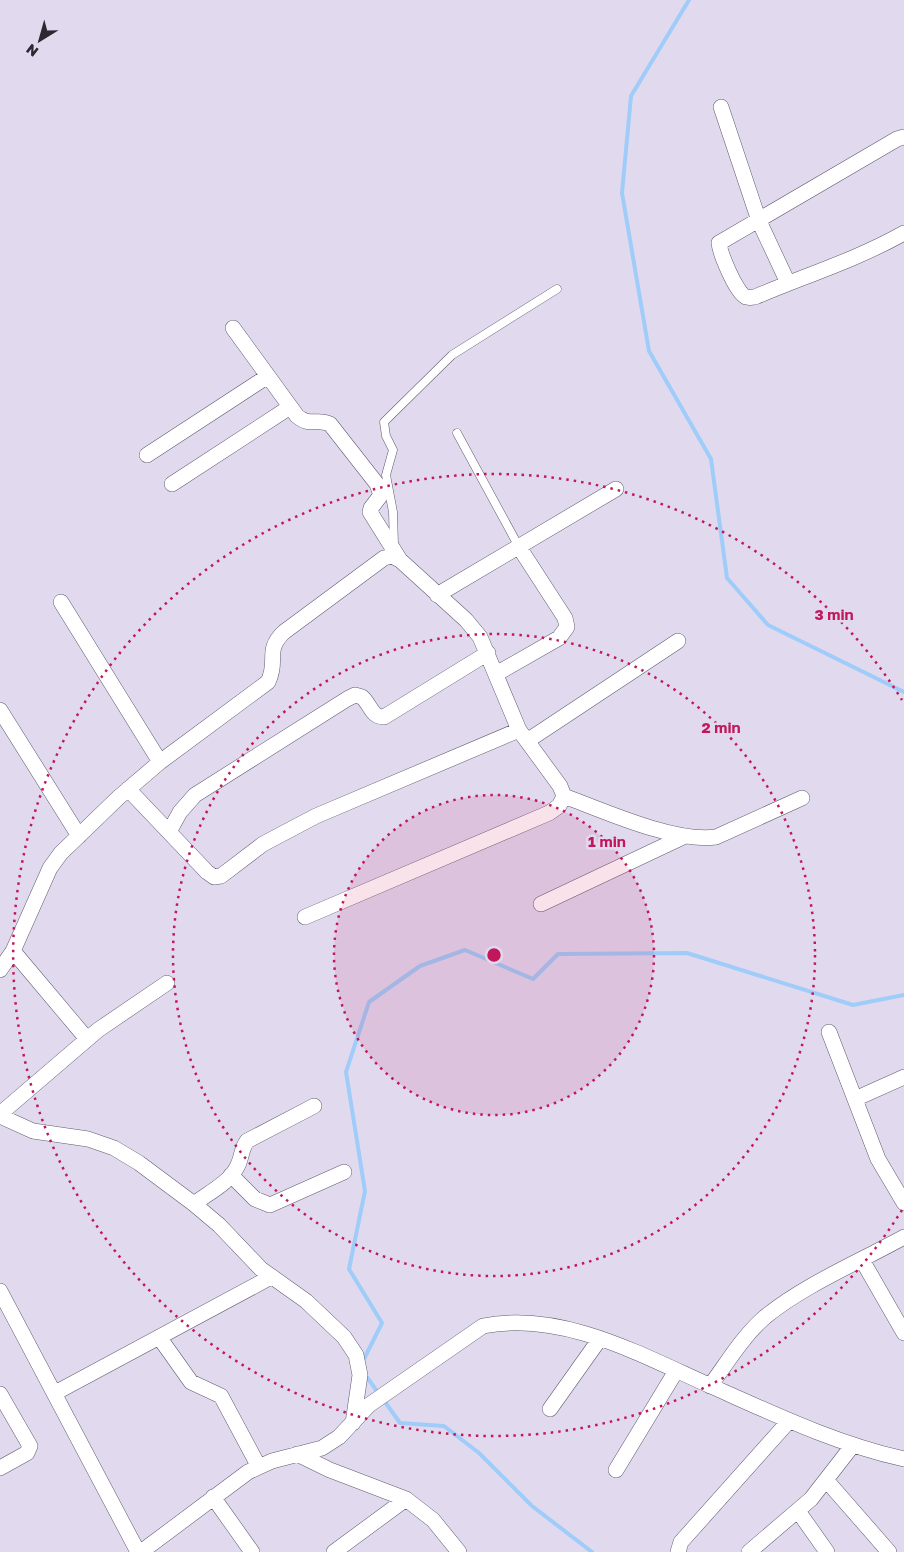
<svg xmlns="http://www.w3.org/2000/svg" width="904" height="1552" font-family="'Golos Text',sans-serif">
  <style>
    .lines { fill: none; stroke-linecap: round; stroke-linejoin: round }
    .stream { stroke: #9fccf8; stroke-width: 4 }
    .lane-casing { stroke: #615b6d; stroke-width: 9 }
    .street-casing { stroke: #615b6d; stroke-width: 16 }
    .lane { stroke: #fff; stroke-width: 8 }
    .street { stroke: #fff; stroke-width: 15 }
    .ring { fill: none; stroke: #c2185b; stroke-width: 2.5; stroke-dasharray: 2.5 5 }
    .centre { fill: #c2185b; stroke: #e1daef; stroke-width: 2.5 }
    .ring-label { font-size: 15px; text-anchor: middle; font-weight: bold; fill: #c2185b; stroke: #e1daef; stroke-width: 5; stroke-linejoin: round; paint-order: stroke }
  </style>
  <rect width="100%" height="100%" fill="#e1daef"/>
  <g class="lines">
    <path class="stream" d="M689,0l-58,96 -9,97 27,158 62,108 16,119 41,47 136,67
      M363,1361l19,-38 -33,-54 16,-78 -19,-119 23,-70 51,-36 45,-16 68,29 25,-25 129,-1 166,52 51,-10
      M364,1373l15,21
      M383,1399l17,24 44,3 35,27 53,53 60,46"/>
    <g class="lane-casing">
      <path id="lane" d="M457,433l62,114
        M394,546l-1,-34 -7,-37 7,-25 -7,-14 -2,-14 68,-67 105,-66"/>
    </g>
    <g class="street-casing">
      <path id="street" d="M721,107l38,114 29,62
        M904,137l-7,2 -178,104c1,10 17,50 27,54 3,1 6,0 9,0 49,-21 101,-37 149,-64
        M233,328l64,88c13,11 20,2 33,8l47,60 4,11 -10,13 -1,4 30,48
        M147,455l121,-79
        M172,484l118,-77
        M437,595l179,-106
        M61,602l99,160
        M496,674l63,-36 8,-11 -2,-9 -46,-71
        M0,710l79,126
        M527,741l151,-100
        M128,789l79,83 7,5 7,-1 42,-32 53,-28 203,-86
        M564,796c40,15 111,47 152,41l86,-39
        M169,832l11,-20 15,-17 152,-96 8,-4 7,2c9,8 9,20 22,20l104,-64
        M541,904l142,-67
        M13,951l74,88
        M0,970l13,-19 37,-83 11,-15 58,-56 41,-35 108,-80c11,-22 -4,-31 16,-50l100,-74 8,-2 8,4 66,60 14,17 39,93 41,56 4,10 -5,10 -10,7 -244,104
        M829,1032l49,127 26,44
        M855,1099l49,-22
        M0,1114l98,-84 69,-47
        M0,1116l33,15 55,8 26,9 25,15 55,41 25,21 42,44 45,32 38,36 12,18 4,20 -7,48
        M231,1175l24,24 15,6 74,-33
        M194,1204c14,-11 35,-21 43,-37 5,-9 4,-18 10,-26l67,-35
        M862,1260l42,73
        M0,1291l138,261
        M159,1337l32,45 30,14 38,71
        M710,1386c17,-23 33,-50 55,-69 39,-32 94,-55 139,-80
        M55,1393l216,-116
        M0,1394l30,52 -3,7 -27,15
        M550,1409l49,-69
        M297,1454l33,16 76,29 27,21 26,32
        M616,1470l60,-99
        M827,1481l62,71
        M213,1497l39,55
        M798,1511l29,41
        M141,1552l107,-80 24,-11 50,-13 17,-11 30,-32 114,-79c79,-16 160,30 230,61 63,28 124,57 191,72
        M334,1552l72,-53
        M678,1552l3,-10 108,-121
        M749,1552l62,-53 42,-54"/>
    </g>
    <use href="#lane" class="lane"/>
    <use href="#street" class="street"/>
  </g>
  <circle cx="494" cy="955" r="160" fill="#c2185b" fill-opacity=".12"/>
  <g class="ring">
    <circle cx="494" cy="955" r="160"/>
    <circle cx="494" cy="955" r="321"/>
    <path d="M902 1210A481 481 0 1 1 902 700"/>
  </g>
  <circle cx="494" cy="955" r="8" class="centre"/>
  <g class="ring-label">
    <text x="834" y="620">3 min</text>
    <text x="721" y="733">2 min</text>
    <text x="607" y="847">1 min</text>
  </g>
  <g transform="translate(40 40) rotate(217)" stroke="#e1daef" stroke-width="4" paint-order="stroke">
  <path d="M0-4L9 19L0 12L-9 19Z" fill="#2b2830"/>
  <text y="-8" font-size="14" font-weight="bold" text-anchor="middle" fill="#2b2830">N</text>
  </g>
</svg>
